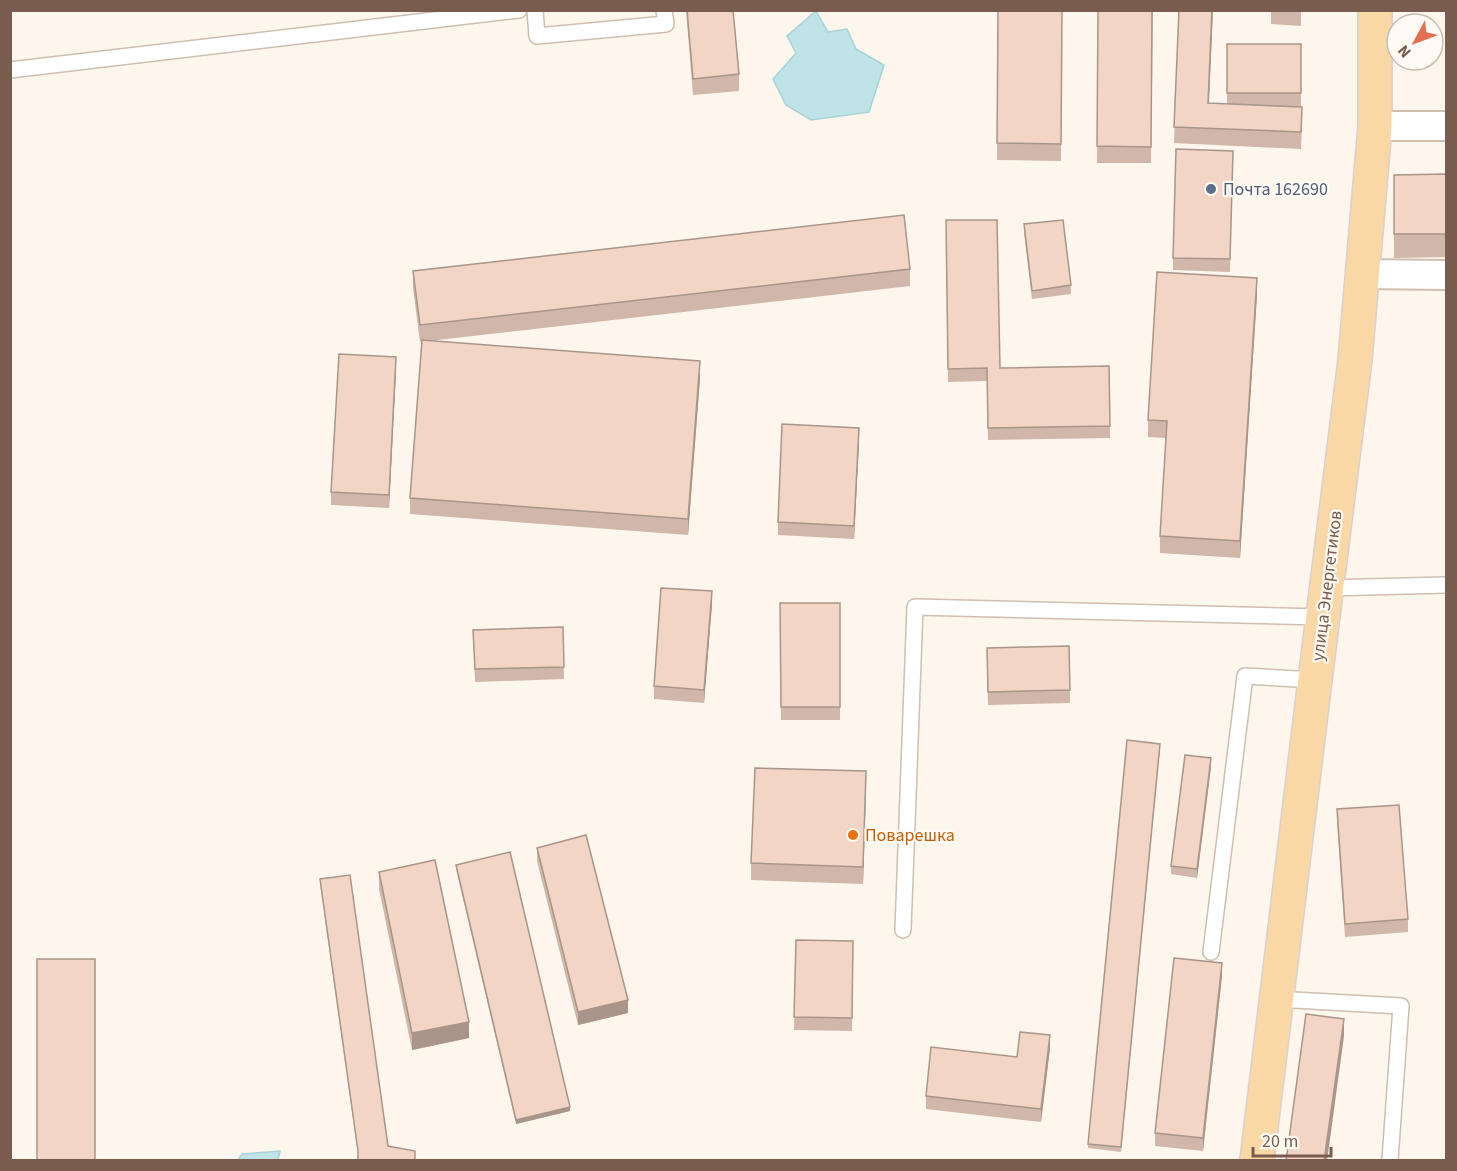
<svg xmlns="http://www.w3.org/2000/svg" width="1457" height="1171" font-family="'Source Sans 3',sans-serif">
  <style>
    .water { fill: #bfe3e7; stroke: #a6d3d9; stroke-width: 1.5 }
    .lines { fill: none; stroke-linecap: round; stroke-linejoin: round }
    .service-casing { stroke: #d0beb0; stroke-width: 18 }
    .minor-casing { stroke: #d0beb0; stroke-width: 32 }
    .primary-casing { stroke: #d9d1cd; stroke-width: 36 }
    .service { stroke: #fff; stroke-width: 15 }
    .minor { stroke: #fff; stroke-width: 28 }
    .primary { stroke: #fad8a6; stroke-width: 33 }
    .wall { fill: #d0b7a9 }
    .shaded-wall { fill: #a99589 }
    .building { fill: #f2d5c4; stroke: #a99589; stroke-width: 1.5 }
    .service-dot { fill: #5c6f8a; stroke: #fffaf3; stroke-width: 2 }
    .food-dot { fill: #e8710a; stroke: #fffaf3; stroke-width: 2 }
    .labels { text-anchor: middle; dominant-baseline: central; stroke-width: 4.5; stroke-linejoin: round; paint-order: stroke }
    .service-label { font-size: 18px; fill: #4e5e75; stroke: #fffaf3; text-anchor: start }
    .street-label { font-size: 18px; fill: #795c4e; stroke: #fffaf3 }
    .food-label { font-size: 18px; fill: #c56008; stroke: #fffaf3; text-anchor: start }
  </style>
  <rect width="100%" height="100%" fill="#fdf6ec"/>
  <path class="water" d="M816,11l12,21 19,-3 9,20 28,16 -15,47 -58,8 -25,-15 -13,-26 23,-26 -9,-17z
    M280,1151l-2,9h-40l4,-6z"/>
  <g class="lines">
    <g class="service-casing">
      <path id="service" d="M535,10l2,26 129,-12 -2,-14
        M10,70l509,-60
        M1326,588l120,-3
        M903,930l12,-323 407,10
        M1211,952l34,-276 70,4
        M1276,999l125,7 -11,154"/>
    </g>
    <g class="minor-casing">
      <path id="minor" d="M1375,126h71
        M1363,274l83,1"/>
    </g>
    <g class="primary-casing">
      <path id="primary" d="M1257,1160l58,-480 40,-320 20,-234v-116"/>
    </g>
    <use href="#service" class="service"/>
    <use href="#minor" class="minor"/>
    <use href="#primary" class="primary"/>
  </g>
  <path class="wall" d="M686,10h47l6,64v17l-46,4z
    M998,10h64l-1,151 -64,-1z
    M1098,10h55l-2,153h-54z
    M1179,10h34l-4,93 18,1v-60h74v62h-18l19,18 -1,25 -127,-6z
    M1271,10h30v16l-30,-2z
    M1233,151l-3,121 -57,-2v-12z
    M1446,174v83l-52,1v-83z
    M946,220l54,148 109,-2 1,72 -122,2 -1,-59 -39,1z
    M1024,224l47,61v9l-39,5 -8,-66z
    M910,269v17l-481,55 271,37 -12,157 -278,-21v-16l12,-157 -2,1 -7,-54v-17z
    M1257,295l-17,263 -80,-5v-17l6,-98 -18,-1v-17z
    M396,370l-7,138 -58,-3v-13z
    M859,441l-5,98 -76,-4v-13z
    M780,603h60v117h-59z
    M712,604l-8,99 -50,-4v-13z
    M563,627l1,52 -89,3 -2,-52z
    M1069,646l1,57 -82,2 -1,-44z
    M1160,748l-39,404 -33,-4v-4z
    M1211,767l-14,111 -26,-4v-8z
    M866,788l-3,96 -112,-4v-17z
    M1337,809l71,110v13l-63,5 -8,-115z
    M537,848l91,165 -50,12 -41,-164z
    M456,865l114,246 -54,13 -60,-255z
    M379,872l90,166 -57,12 -33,-161z
    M350,875l8,279 -38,-271v-4z
    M796,940l57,1 -1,90 -58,-1z
    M1222,976l-19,175 -48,-5v-13z
    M1050,1048l-9,74 -115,-13v-13l91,-39z"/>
  <path class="shaded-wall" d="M1212,10h1l-5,110v-17z
    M1257,278v17l-17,263v-17z
    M396,357v13l-7,138v-13z
    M700,361v17l-12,157v-16z
    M859,428v13l-5,98v-13z
    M712,591v13l-8,99v-13z
    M1211,758v9l-14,111v-9z
    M866,771v17l-3,96v-17z
    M1222,963v13l-19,175v-13z
    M628,1000v13l-50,12v-13z
    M1344,1019v17l-17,125h-3z
    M469,1022v16l-57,12v-17z
    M1050,1035v13l-9,74v-13z
    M570,1107v4l-54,13v-4z"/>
  <path class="building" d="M687,10h46l6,64 -46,5z
    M998,10h64l-1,134 -64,-1z
    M1098,10h54l-1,137 -54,-1z
    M1179,10h33l-4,93 94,4 -1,25 -127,-5z
    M1227,44h74v49h-74z
    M1176,149l57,2 -3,108 -57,-1z
    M1446,174v60h-52v-59z
    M904,215l6,54 -490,56 -7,-54z
    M946,220h51l3,148 109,-2 1,60 -122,2 -1,-60 -39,1z
    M1063,220l8,65 -39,6 -8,-67z
    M1157,272l100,6 -17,263 -80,-5 7,-115 -19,-1z
    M422,340l278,21 -12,158 -278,-21z
    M339,354l57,3 -7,138 -58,-3z
    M782,424l77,4 -5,98 -76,-4z
    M661,588l51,3 -8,99 -50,-4z
    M780,603h60v104h-59z
    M563,627l1,40 -89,2 -2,-39z
    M1069,646l1,44 -82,2 -1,-44z
    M1127,740l33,4 -39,403 -33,-3z
    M1185,755l26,3 -14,111 -26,-3z
    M755,768l111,3 -3,96 -112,-4z
    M1399,805l9,114 -63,5 -8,-115z
    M586,835l42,165 -50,12 -41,-164z
    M510,852l60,255 -54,13 -60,-255z
    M435,860l34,162 -57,11 -33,-161z
    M350,875l38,271 27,5v10h-57v-10l-38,-272z
    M796,940l57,1 -1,77 -58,-1z
    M1174,958l48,5 -19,175 -48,-5z
    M37,959h58v202h-58z
    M1306,1014l38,5 -20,142h-38z
    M1020,1032l30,3 -9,74 -115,-13 5,-49 86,10z"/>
  <circle class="service-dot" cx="1211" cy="189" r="6"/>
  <circle class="food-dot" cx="853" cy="835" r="6"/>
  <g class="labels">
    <g class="service-label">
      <text x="1223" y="189">Почта 162690</text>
    </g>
    <g class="street-label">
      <text transform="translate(1327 586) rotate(-83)">улица Энергетиков</text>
    </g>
    <g class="food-label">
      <text x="865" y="835">Поварешка</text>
    </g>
  </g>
  <rect width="1457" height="1171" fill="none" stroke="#795c4e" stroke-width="24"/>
  <g transform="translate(1415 42) rotate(229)"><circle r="28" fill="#fffaf3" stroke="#c9bbb1" stroke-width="1.5"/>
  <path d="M0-4.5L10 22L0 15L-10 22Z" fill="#e56f53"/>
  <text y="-9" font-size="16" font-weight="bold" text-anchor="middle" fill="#795c4e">N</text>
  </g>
  <path d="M1253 1147v9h78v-9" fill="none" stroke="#795c4e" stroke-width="3"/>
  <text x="1262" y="1147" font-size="18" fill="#795c4e" stroke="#fffaf3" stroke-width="4.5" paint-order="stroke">20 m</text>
</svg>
